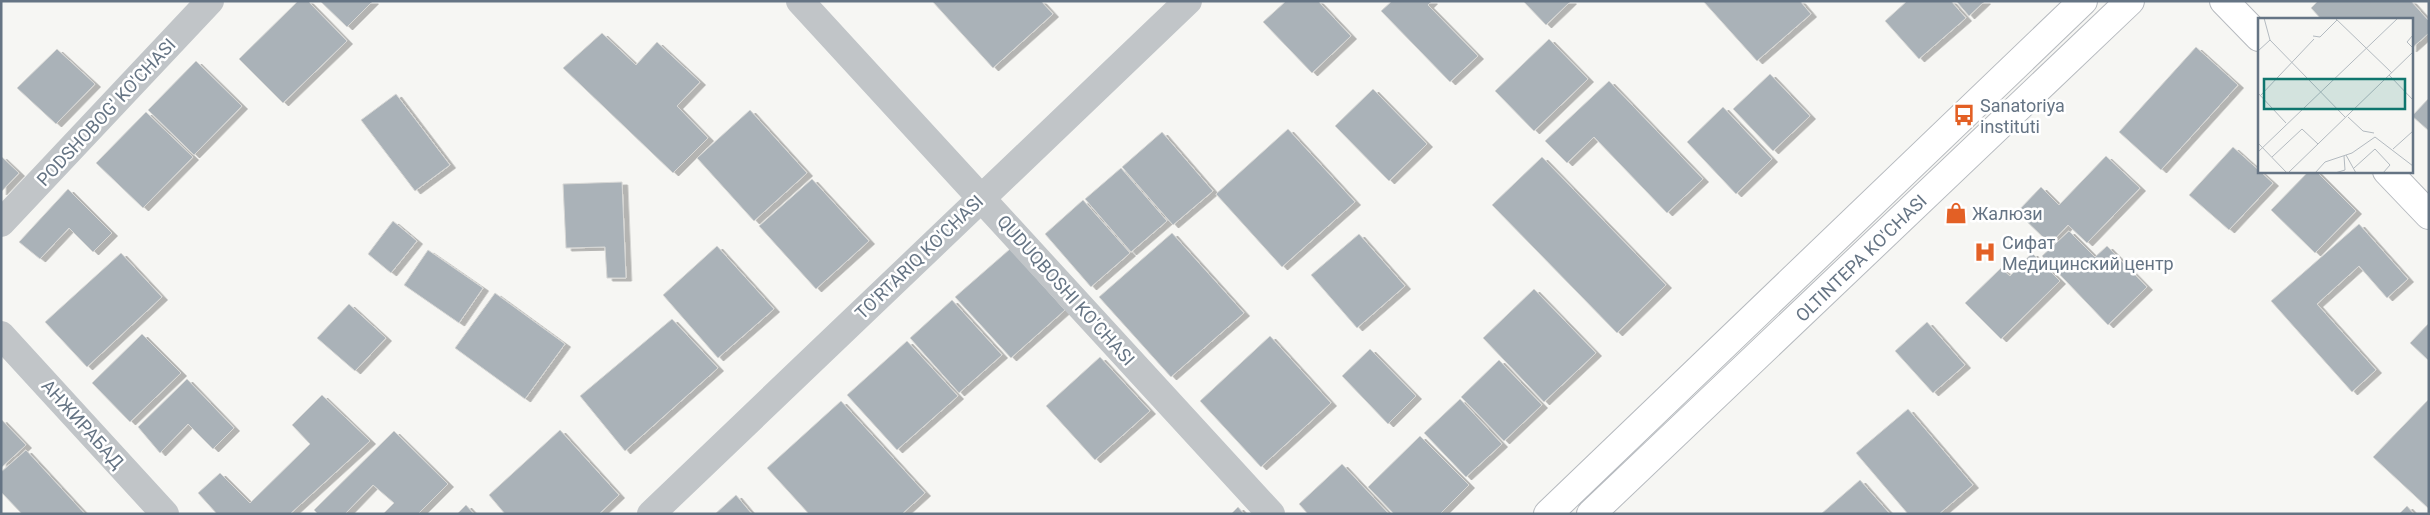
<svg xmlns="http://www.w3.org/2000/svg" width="2430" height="515" font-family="Roboto,sans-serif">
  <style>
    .building { fill: #aab2b8; stroke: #d7d7d5; filter: url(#shadow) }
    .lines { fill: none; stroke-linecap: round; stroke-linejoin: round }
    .secondary-casing { stroke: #b6babf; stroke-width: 30 }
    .street { stroke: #c1c5c8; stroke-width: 28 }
    .secondary { stroke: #fff; stroke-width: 28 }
    .labels { text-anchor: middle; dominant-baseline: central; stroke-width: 5; stroke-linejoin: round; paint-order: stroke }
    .poi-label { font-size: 18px; fill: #657484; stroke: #fff; text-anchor: start }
    .street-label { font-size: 18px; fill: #657484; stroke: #fff }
    .inset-road { fill: none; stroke: #b3bac0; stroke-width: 1 }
    .view { fill: #0f766e; fill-opacity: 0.15; stroke: #0f766e; stroke-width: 2.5 }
    .inset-edge { fill: none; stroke: #657484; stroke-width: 2.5 }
  </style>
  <defs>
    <filter id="shadow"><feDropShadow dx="5.5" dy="3" stdDeviation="0" flood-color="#0004"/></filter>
  </defs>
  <rect width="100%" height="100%" fill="#f6f6f3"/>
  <path class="building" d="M298,1h10l39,40 -64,62 -44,-44z
    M320,1h53l-26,26z
    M932,1h109l12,13 -60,54z
    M1286,1h32l33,35 -39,37 -49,-51z
    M1392,1h40l-4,4 50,51 -28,26 -69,-71z
    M1523,1h48l-25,24z
    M1703,1h97l11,13 -54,47z
    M1907,1h44l15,17 -47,41 -34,-38z
    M1956,1h29l-16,15z
    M2318,1h93l18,20v12l-18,16v-30h-90l-10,-11z
    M602,33l34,32 21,-23 43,40 -23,24 31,32 -35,35 -110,-105z
    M1549,39l39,40 -54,52 -39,-40z
    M2196,47l42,38 -77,85 -42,-38z
    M57,49l38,35 -39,40 -39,-36z
    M196,61l46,45 -48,49 -46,-45z
    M1770,74l40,42 -37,35 -40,-42z
    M1609,81l94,98 -36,34 -73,-76 -27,26 -22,-22z
    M1373,89l54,55 -38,37 -54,-55z
    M396,94l54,71 -35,26 -54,-71z
    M2429,98v33l-17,-15z
    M1723,107l49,52 -36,35 -49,-52z
    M750,110l57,63 -53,48 -57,-63z
    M146,112l47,45 -50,51 -47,-45z
    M1288,129l67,73 -73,65 -66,-73z
    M1162,132l51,59 -40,34 -51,-58z
    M2233,147l40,36 -44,47 -40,-35z
    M1,156l18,17 -18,19z
    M2106,156l34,32 -53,55 -19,-18 -18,19 -33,-32 24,-25 18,18z
    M1542,157l124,128 -49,48 -125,-128z
    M1121,168l46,53 -36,31 -46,-53z
    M2309,171h7l40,40 -41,42 -44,-43z
    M812,179l57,62 -53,48 -57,-63z
    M622,182l4,96h-19l-2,-31 -39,1 -3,-64z
    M68,189l44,44 -19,19 -24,-24 -29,31 -21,-17z
    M1083,200l47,53 -39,34 -46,-53z
    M393,221l24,20 -26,32 -23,-19z
    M2359,224l49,55 -21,19 -28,-32 -42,38 59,66 -24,22 -81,-91z
    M2069,231l26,26 12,-11 40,41 -39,38 -66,-69z
    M1172,233l72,80 -73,64 -72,-80z
    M1359,234l46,52 -48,42 -46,-53z
    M717,246l57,63 -56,49 -55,-63z
    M1010,249l55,61 -54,48 -56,-61z
    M428,250l55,38 -24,35 -55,-38z
    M121,253l41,44 -75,70 -42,-45z
    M2032,253l28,28 -59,58 -36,-36 36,-35 9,8z
    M1534,289l62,64 -52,49 -61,-64z
    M495,293l70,51 -40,55 -70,-51z
    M952,300l50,55 -43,38 -49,-55z
    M349,304l37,34 -31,33 -38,-33z
    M672,319l46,49 -93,83 -45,-55z
    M1927,322l38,43 -32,28 -38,-42z
    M2429,323v38l-19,-18z
    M142,334l39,39 -51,49 -38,-39z
    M1270,336l61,67 -70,64 -61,-66z
    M907,341l51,55 -61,54 -50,-55z
    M1370,349l46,47 -28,28 -46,-48z
    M1100,357l50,54 -55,49 -49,-54z
    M1499,360l43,45 -38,36 -43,-44z
    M187,379l47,49 -21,21 -25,-25 -28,29 -22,-26z
    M322,395l48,46 -80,73h-73l-19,-21 22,-20 30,30 60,-59 -18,-19z
    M1460,399l42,45 -36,33 -42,-44z
    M2429,399v110l-56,-52z
    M841,401l84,92 -23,21h-93l-42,-46z
    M1908,409l65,76 -34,29h-31l-52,-61z
    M1,419l25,26 -25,23z
    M560,430l59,65 -20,19h-94l-16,-19z
    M394,431l54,53 -30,30h-35l11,-11 -21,-18 -28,29h-27l-4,-4z
    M1420,436l49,49 -29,29h-46l-26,-27z
    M26,450l59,64h-63l-21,-22v-20z
    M1342,464l47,50h-81l-9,-10z
    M1860,480l30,34h-69z
    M736,495l16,19h-37z
    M466,505l8,9h-17z
    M2407,506l7,8h-15z
    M1238,507l6,7h-13z"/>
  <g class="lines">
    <g class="secondary-casing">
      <path id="secondary" d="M2224,1l35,36
        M2387,171l42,44
        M1548,514l535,-513
        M1591,514l539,-513"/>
    </g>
    <path class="street" d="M800,1l471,513
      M1,223l209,-222
      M1,335l164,179
      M651,514l537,-513"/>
    <use href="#secondary" class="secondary"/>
  </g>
  <defs>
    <g id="bus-bare" transform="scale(1.725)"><path d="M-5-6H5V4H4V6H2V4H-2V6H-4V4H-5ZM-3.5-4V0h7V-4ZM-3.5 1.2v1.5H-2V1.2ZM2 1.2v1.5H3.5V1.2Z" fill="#e36025" stroke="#fff" stroke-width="2.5" paint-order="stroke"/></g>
    <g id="shop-bare" transform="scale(1.725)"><path d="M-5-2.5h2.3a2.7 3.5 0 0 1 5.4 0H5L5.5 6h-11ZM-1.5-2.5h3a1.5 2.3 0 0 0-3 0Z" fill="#e36025" stroke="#fff" stroke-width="2.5" paint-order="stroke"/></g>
    <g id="hospital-bare" transform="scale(1.725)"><path d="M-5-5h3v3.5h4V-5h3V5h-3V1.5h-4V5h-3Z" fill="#e36025" stroke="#fff" stroke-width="2.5" paint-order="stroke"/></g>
  </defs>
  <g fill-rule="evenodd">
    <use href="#bus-bare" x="1964" y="115"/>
    <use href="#shop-bare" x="1956" y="213"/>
    <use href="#hospital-bare" x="1985" y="252"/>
  </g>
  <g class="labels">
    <g class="poi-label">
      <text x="1980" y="105">Sanatoriya<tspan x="1980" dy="21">instituti</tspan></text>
      <text x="1972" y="213">Жалюзи</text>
      <text x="2002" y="242">Сифат<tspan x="2002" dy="21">Медицинский центр</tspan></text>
    </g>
    <g class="street-label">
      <text transform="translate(106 112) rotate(-47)">PODSHOBOG' KO'CHASI</text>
      <text transform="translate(919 257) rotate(-44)">TO'RTARIQ KO'CHASI</text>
      <text transform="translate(1861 258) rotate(-44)">OLTINTEPA KO'CHASI</text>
      <text transform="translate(1066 290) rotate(48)">QUDUQBOSHI KO'CHASI</text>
      <text transform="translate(83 424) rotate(48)">АНЖИРАБАД</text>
    </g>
  </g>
  <g transform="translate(2258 18)">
    <rect width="155" height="155" fill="#f6f6f3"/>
    <path class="inset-road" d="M6,0l6,22 75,77M77,0l57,55M155,17l-6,7 6,6M55,18l7,1 17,-17M0,33l12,-11M131,57l24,25M0,75l28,30M3,77l53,-56M90,99l15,14 11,2M0,125l29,30M135,131l20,-18M0,134l140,-134M88,137l10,18M14,139l30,-28 16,15M96,150l21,-19 15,16 -7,8M30,155l125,-121M57,155l10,-11 27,-9 23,-16 38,29M77,155l10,-3 -1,-14"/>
    <path class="view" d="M6,61h141v30h-141z"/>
    <rect width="155" height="155" class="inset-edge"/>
  </g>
  <rect width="2430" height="515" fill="none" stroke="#657484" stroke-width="5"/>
</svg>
